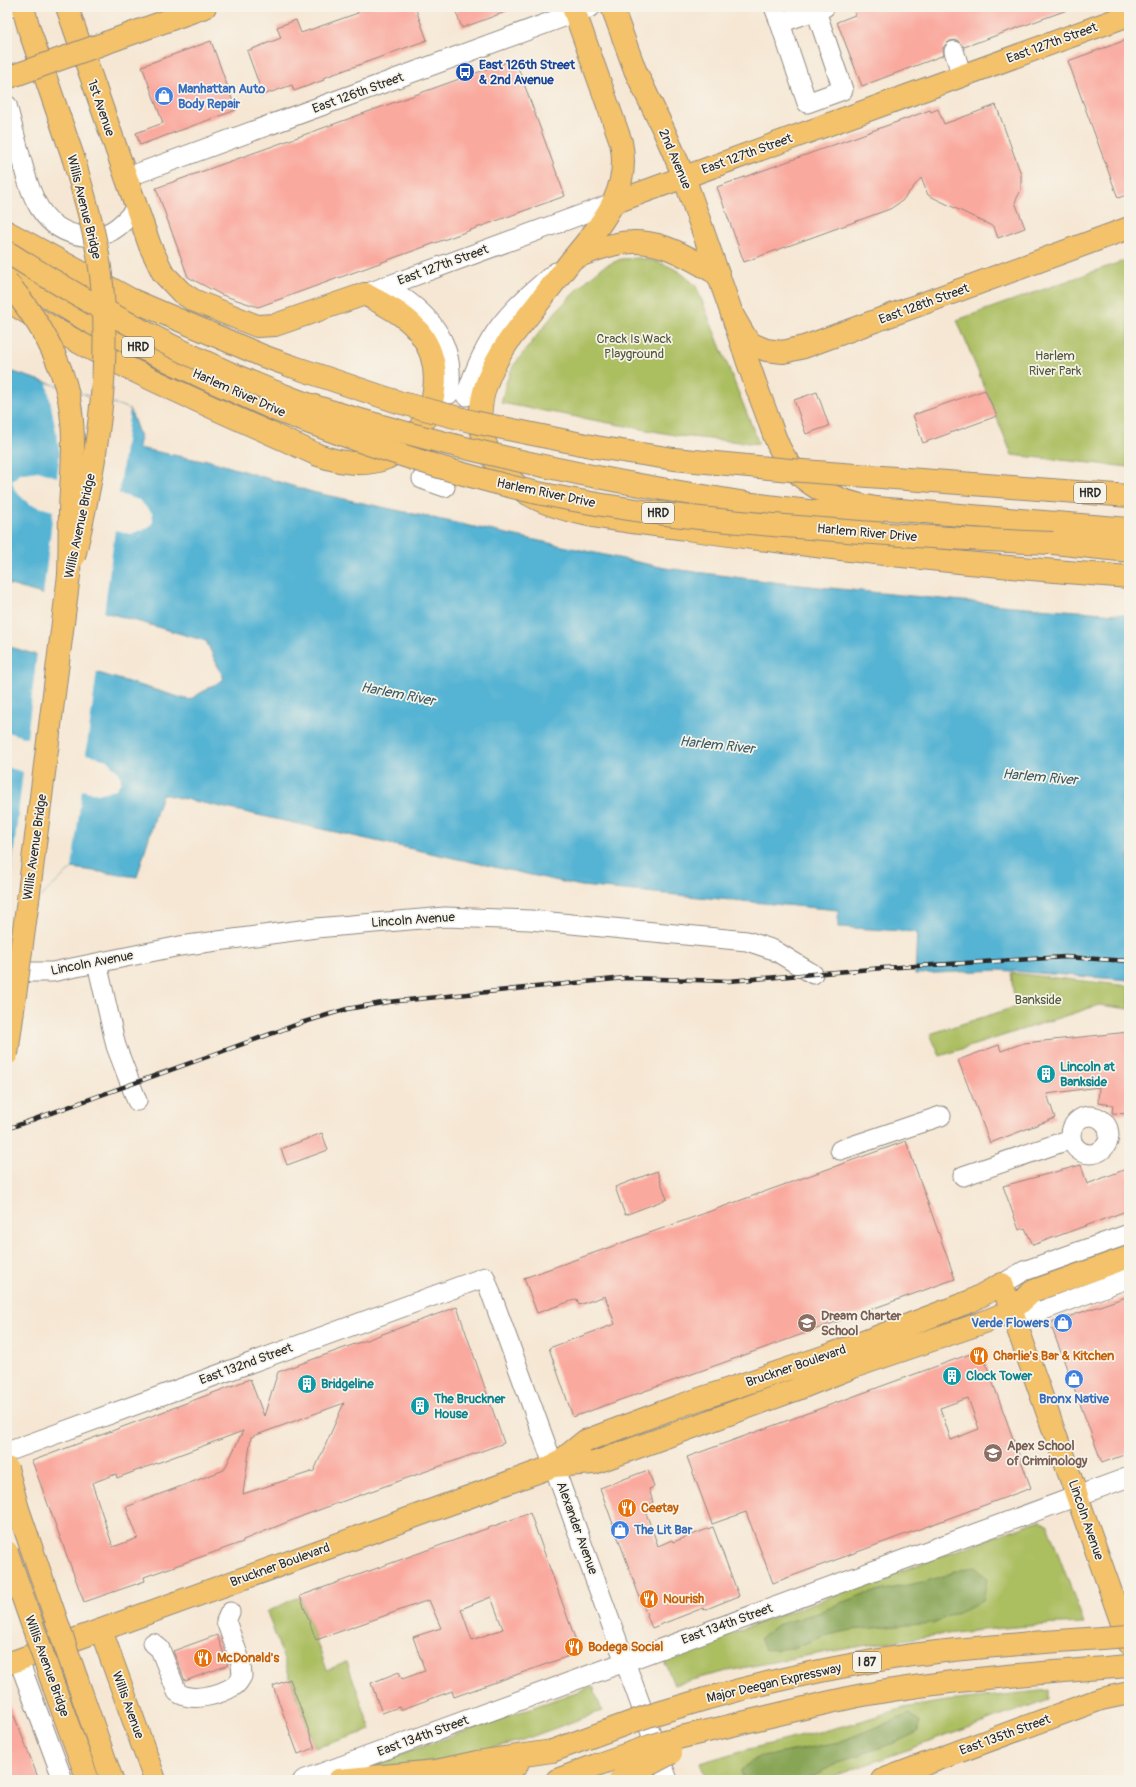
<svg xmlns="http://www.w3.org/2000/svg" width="1136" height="1787" font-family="Pangolin,sans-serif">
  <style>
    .green { fill: #abbe61; stroke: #6b7446 }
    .forest { fill: #88a557; stroke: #5a6841 }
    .water { fill: #55b3d3; stroke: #406f7f }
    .pier { fill: #f6e7d4 }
    .building { fill: #faa99e; fill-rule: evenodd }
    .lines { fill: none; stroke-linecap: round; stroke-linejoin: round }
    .minor-tunnel { stroke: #cdc1b2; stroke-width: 19; stroke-dasharray: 19 10; stroke-linecap: butt }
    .minor-casing { stroke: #908980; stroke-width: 21 }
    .major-casing { stroke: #908980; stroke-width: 24 }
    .highway-casing { stroke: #908980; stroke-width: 24 }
    .minor { stroke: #fff; stroke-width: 19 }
    .major { stroke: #f3c26a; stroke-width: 22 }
    .highway { stroke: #f3c26a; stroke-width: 22 }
    .rail-casing { stroke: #2b2b2b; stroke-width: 4.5 }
    .rail { stroke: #f7f3e8; stroke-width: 3; stroke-dasharray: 9; stroke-linecap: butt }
    .major-bridge-casing { stroke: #908980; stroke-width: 24; stroke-linecap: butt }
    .highway-bridge-casing { stroke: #908980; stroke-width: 24; stroke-linecap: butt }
    .major-bridge { stroke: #f3c26a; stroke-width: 22 }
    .highway-bridge { stroke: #f3c26a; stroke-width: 22 }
    .labels { text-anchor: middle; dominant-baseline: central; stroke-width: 3.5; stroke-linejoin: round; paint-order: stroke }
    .shield { fill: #f7f3e8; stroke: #686764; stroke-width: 1 }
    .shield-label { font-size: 12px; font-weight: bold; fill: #2b2b2b }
    .street-label { font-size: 13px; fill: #2b2b2b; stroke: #f7f3e8 }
    .transit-label { font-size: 13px; font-weight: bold; fill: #164399; stroke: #f7f3e8; text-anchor: start }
    .shop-label { font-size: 13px; font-weight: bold; fill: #366cbe; stroke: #f7f3e8; text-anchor: start }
    .park-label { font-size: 13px; fill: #51573b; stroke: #f7f3e8 }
    .culture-label { font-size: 13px; font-weight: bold; fill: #0d838f; stroke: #f7f3e8; text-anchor: start }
    .education-label { font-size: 13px; font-weight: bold; fill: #785e54; stroke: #f7f3e8; text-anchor: start }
    .food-label { font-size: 13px; font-weight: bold; fill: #c56008; stroke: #f7f3e8; text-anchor: start }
    .water-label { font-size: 14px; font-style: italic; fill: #3a5b66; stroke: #f7f3e8 }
  </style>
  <rect width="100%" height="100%" fill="#f7f3e8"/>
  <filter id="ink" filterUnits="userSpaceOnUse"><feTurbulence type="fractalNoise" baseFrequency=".025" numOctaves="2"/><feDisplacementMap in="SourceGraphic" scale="8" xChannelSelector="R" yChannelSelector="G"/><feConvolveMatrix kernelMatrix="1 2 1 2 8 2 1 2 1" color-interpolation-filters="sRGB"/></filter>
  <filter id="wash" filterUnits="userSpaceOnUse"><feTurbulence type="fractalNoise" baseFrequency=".012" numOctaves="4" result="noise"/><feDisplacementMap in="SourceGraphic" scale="16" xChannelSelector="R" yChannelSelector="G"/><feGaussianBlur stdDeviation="0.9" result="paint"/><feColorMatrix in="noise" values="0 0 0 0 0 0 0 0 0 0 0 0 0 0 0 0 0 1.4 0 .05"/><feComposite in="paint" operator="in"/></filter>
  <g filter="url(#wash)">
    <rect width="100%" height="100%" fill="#f6e7d4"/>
    <path class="green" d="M639,258c27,5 37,9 57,28l63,158 -79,-8 -179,-33 5,-20 7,-17 44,-56 30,-30 16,-13 18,-8z
      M1129,259v208l-117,-12 -55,-135z
      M1011,973l118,13v23l-30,-4 -159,51 -10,-22 85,-27z
      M1040,1520l7,4 37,99c-90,3 -179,15 -268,31 -48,9 -96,17 -142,31l-11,-27z
      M300,1596l27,74 20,-8 24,68 -56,18 -48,-136z
      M593,1686l9,25 -82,30 -79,20 -65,8 -3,-5z
      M1049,1690v9l-226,81h-116l-7,-17 41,-12 110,-27 53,-16 43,-7z"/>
    <path class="forest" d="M974,1566l13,12 -4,23 -50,22 -81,7 -28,6 -31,12 -28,2 -5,-12 17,-13 40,-12 44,-18 66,-14z
      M910,1714l9,7 -1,11 -24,11 -44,15 -47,22h-61l-1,-10 16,-12 82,-16z"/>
    <path class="water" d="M7,370l123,39 11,31 -2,1 -1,7 65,13 1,-2 108,33 353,76 124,16 224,22 116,9v365l-130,-10 -84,4 2,-42 -79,-5v-17l-257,-24 -419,-92 -25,83 -65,-9 -65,59v-281l182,54 35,-21 -18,-38 -199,-57z"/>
    <path class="pier" d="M47,383l83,26 -11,85 20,6 13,13 1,9 -5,6 -18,6 -15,-4 -11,84 -61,-18 10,-85 -24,-7 -14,-13 -3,-10 7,-7 19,-3 19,6 3,-24z
      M37,653l60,18 -11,83 21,6 13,14 1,8 -5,7 -18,5 -16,-4 -10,78 -65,59v-32l2,-2 14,-121 -16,-5v-35l20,6z"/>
    <g id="blocks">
      <path class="building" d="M356,7h59l12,33 -104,38 1,2 -30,11 -2,-6 -29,10 -16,-44 34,-13 -4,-11 19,-7 5,13 57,-20z
        M454,7h62v1l-54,20z
        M853,7h216l1,2 -106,38 -7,-7 -7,1 -4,3 -3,4 1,7 -82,31 -25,-64 18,-7z
        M1129,39v155l-11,4 -50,-137z
        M211,41l25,69 -96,35 -4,-12 27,-10 -21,-57z
        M515,59l50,137 -307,111 -36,-12 -34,-18 -32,-89z
        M996,105l25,69v16l-6,12 10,26 -27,10 -4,-11 -66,-32 -7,-17 -19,23 -12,8 -146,53 -27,-75 213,-77 1,2 7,-3 6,15z
        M985,390l12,26 -74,27 -10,-28z
        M817,392l12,34 -23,8 -12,-34z
        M1129,1032v82l-17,-1 1,-8 -15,-2 1,-16 -52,7 8,24 -65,25 -32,-83 41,-15 2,6 23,-8z
        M322,1133l6,17 -41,15 -6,-16z
        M906,1141l49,138 -382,138 -24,-69 66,-24 -10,-28 -26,9 -2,-6 -40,14 -13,-35z
        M1081,1165l6,19 42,-16v42l-96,35 -8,-17 -6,2 -16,-44z
        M657,1171l10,28 -42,16 -10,-28z
        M1129,1296v157l-27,10 -52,-140z
        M457,1307l47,136 -199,72 -62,25v2l-99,35 1,4 -61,21 -52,-141 218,-82 14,37 14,-44zM344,1403l-30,68 -71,23 8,-57zM243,1431l-19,39 -98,37 12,31 -25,9 -21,-64 24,-9 1,4z
        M981,1350l50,138 -258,95 -27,-71 -34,12 -25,-67zM968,1398l11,31 -28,11 -11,-32z
        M648,1470l6,17 -5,2 4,13 -3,2 2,4 -7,2 13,36 14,-6 1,2 40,-15 26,69 -35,14 -1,-2 -51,20 -15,-38 -37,-102z
        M530,1513l50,139 -126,45 -2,-6 -52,19 -1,-3 -17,6 -11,-30 28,-11 3,7 23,-8 -12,-34 28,-9 -12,-28 -113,40 -16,-44zM491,1597l12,32 -31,11 -11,-31z
        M217,1635l11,30 -43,16 -12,-30z
        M290,1679l25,69 -17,6 -25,-68z
        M7,1700h1l31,80h-32z"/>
    </g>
  </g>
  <g filter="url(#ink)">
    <use href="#blocks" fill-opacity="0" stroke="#908980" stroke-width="1"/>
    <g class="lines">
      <path class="minor-tunnel" d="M422,478l27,-84
        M445,484l21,-88"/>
      <g class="minor-casing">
        <path id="minor" d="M774,7l6,16 45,-16
          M7,8l1,-1
          M780,23l27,80 36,-13 -27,-79
          M954,51l8,25
          M7,105c4,17 9,34 13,50 10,36 19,75 63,81 23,4 39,-10 53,-28
          M125,178l466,-171
          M385,286c42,25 72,54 64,108
          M365,294l248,-91
          M466,396c19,-60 42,-86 90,-124
          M422,479l23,8
          M97,963l19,83 21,55
          M7,972h45l128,-26 136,-18 129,-11 85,3 217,21 27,9 39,24
          M1071 1135a19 19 0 1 1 38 0a19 19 0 1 1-38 0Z
          M840,1150l101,-34
          M963,1176l108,-37
          M1002,1284l22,-13 105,-37
          M1011,1311h30l88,-33
          M7,1452l478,-175 183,503
          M153,1643l7,6 17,43c14,11 43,3 57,-6 4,-2 6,-7 8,-10l-1,-13 -15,-42 4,-9
          M19,1661l44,119
          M303,1780l826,-303"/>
      </g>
      <g class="major-casing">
        <path id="major" d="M23,7l6,22 44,128
          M67,7l83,239 13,27 18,19 12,8 64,26 18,-1 90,-31
          M612,7l23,63 30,63 19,44 48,137 8,14 6,10 6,6 14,6 17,2 21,-5 325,-119
          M613,203l516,-188
          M28,900l41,-325
          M554,1466l31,-25 94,-35 153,-52 139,-53 31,-17 127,359
          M101,1630l54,150
          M7,1664l547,-198 40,-3 201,-73 58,-23 126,-43 32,-13 22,-20 96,-34
          M54,1687l34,93
          M882,1780l219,-81 28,-6"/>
      </g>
      <g class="highway-casing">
        <path id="highway" d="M573,7l48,135c11,53 -24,86 -54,124 -18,23 -36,47 -54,69 -30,41 -49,92 -12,134 8,9 17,19 27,25 40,24 111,28 158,35 147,21 295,37 443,48
          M108,42l97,-35
          M7,232l123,67 133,57 28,10
          M574,258c13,-5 25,-10 38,-13 41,-11 73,10 107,30
          M7,272l81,49 26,14 95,45 67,30
          M7,300c97,63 206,107 311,155 22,8 47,12 69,3 8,-4 16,-11 22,-17 28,-29 36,-75 10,-109 -14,-18 -35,-27 -54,-38
          M732,314c10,31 20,62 32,93 5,13 9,27 15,40 18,38 58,55 97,61l253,21
          M662,489l90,15 120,15
          M1051,490l78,6
          M1035,541l94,10
          M77,1680l35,100
          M705,1699c76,-21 154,-38 232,-47 32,-4 63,-6 94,-9
          M703,1732c53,-12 106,-26 160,-37 88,-16 177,-22 266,-29
          M339,1780l97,-9 41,-9 75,-11
          M479,1780l38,-15
          M557,1780l42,-16"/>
      </g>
      <use href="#minor" class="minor"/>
      <use href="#major" class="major"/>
      <use href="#highway" class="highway"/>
      <g class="rail-casing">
        <path id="rail" d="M7,1129l294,-106 46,-14 41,-7 237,-24 104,3 154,-13 182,-11 64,4"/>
      </g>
      <use href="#rail" class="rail"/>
      <g class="major-bridge-casing">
        <path id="major-bridge" d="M73,157c11,38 23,77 28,118 11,95 -5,190 -27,282
          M7,1054l21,-154
          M7,1552l47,135"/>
      </g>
      <g class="highway-bridge-casing">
        <path id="highway-bridge" d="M7,78l101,-36
          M7,252c93,59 188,111 292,149 35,12 72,22 108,32 85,23 169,41 255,56
          M7,282c28,33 53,73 62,117 6,31 4,60 2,91 -2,28 -1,57 -2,85
          M291,366l107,36 76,20 122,25 78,12 116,11 261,20
          M276,410c85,33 172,63 262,83 90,19 181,28 272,35 81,7 162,12 243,15
          M7,1468l11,41 59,171
          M1031,1643l98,-7
          M552,1751l96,-35 57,-17
          M599,1764l66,-23 38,-9
          M620,1780l51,-27"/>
      </g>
      <use href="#major-bridge" class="major-bridge"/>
      <use href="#highway-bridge" class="highway-bridge"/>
    </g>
  </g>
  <defs>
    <g id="bus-disc" transform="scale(1)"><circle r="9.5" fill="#1a4fb4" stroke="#f7f3e8"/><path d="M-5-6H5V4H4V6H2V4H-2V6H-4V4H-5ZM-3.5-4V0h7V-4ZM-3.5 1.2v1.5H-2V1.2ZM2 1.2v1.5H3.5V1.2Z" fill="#fff"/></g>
    <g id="shop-disc" transform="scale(1)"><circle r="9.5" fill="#3f7fe0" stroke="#f7f3e8"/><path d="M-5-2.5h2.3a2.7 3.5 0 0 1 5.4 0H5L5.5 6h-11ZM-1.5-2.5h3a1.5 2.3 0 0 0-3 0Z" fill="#fff"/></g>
    <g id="building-disc" transform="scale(1)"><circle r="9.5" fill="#0f9aa8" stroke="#f7f3e8"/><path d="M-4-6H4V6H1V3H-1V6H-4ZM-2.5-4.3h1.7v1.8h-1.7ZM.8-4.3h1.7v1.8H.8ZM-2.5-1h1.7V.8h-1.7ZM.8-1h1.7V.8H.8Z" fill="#fff"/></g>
    <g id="school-disc" transform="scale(1)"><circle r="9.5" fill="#8d6e63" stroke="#f7f3e8"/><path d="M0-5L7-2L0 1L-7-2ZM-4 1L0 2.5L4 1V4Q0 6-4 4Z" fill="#fff"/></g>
    <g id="restaurant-disc" transform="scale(1)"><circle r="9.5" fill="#e8710a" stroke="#f7f3e8"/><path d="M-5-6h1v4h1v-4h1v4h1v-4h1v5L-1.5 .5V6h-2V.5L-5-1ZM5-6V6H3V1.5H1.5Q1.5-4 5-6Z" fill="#fff"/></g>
  </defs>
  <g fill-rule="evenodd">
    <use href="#bus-disc" x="465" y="72"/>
    <use href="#shop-disc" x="164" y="96"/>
    <use href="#building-disc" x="1046" y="1074"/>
    <use href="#school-disc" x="807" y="1323"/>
    <use href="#shop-disc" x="1063" y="1323"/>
    <use href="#restaurant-disc" x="979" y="1356"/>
    <use href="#building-disc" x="952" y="1376"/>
    <use href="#shop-disc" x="1074" y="1379"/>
    <use href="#building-disc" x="307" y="1384"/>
    <use href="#building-disc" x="420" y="1406"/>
    <use href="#school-disc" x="993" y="1453"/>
    <use href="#restaurant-disc" x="627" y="1508"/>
    <use href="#shop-disc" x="620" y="1530"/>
    <use href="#restaurant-disc" x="649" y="1599"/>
    <use href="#restaurant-disc" x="574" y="1647"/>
    <use href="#restaurant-disc" x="203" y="1658"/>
  </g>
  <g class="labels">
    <g class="shield">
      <rect x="122" y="337" width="32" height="20" rx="3"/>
      <rect x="1074" y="483" width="32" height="20" rx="3"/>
      <rect x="642" y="503" width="32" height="20" rx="3"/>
      <rect x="853" y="1652" width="28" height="20" rx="3"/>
    </g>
    <g class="shield-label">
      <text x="138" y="347">HRD</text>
      <text x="1090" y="493">HRD</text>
      <text x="658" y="513">HRD</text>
      <text x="867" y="1662">I 87</text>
    </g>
    <g class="street-label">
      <text transform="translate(1052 43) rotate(-20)">East 127th Street</text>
      <text transform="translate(358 93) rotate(-20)">East 126th Street</text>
      <text transform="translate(101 108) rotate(71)">1st Avenue</text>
      <text transform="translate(747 154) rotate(-20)">East 127th Street</text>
      <text transform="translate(675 159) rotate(67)">2nd Avenue</text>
      <text transform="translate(84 207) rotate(76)">Willis Avenue Bridge</text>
      <text transform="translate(443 265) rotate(-20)">East 127th Street</text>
      <text transform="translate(924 304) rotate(-20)">East 128th Street</text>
      <text transform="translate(239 393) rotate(24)">Harlem River Drive</text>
      <text transform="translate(546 493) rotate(12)">Harlem River Drive</text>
      <text transform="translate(80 526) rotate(-78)">Willis Avenue Bridge</text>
      <text transform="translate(867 533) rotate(5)">Harlem River Drive</text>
      <text transform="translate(35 847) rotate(-82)">Willis Avenue Bridge</text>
      <text transform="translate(413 920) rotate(-4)">Lincoln Avenue</text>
      <text transform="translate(92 963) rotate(-11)">Lincoln Avenue</text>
      <text transform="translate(246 1364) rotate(-20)">East 132nd Street</text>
      <text transform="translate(796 1366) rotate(-19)">Bruckner Boulevard</text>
      <text transform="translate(1086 1520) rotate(71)">Lincoln Avenue</text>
      <text transform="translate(577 1528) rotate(70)">Alexander Avenue</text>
      <text transform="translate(280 1565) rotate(-20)">Bruckner Boulevard</text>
      <text transform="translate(727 1624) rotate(-20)">East 134th Street</text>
      <text transform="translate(47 1666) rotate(70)">Willis Avenue Bridge</text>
      <text transform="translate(774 1683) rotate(-13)">Major Deegan Expressway</text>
      <text transform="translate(128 1705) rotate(70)">Willis Avenue</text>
      <text transform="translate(1005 1735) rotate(-20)">East 135th Street</text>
      <text transform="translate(423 1736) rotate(-20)">East 134th Street</text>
    </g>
    <g class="transit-label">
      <text x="479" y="65">East 126th Street<tspan x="479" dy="15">&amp; 2nd Avenue</tspan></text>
    </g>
    <g class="shop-label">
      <text x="178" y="89">Manhattan Auto<tspan x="178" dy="15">Body Repair</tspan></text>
      <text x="1049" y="1323" text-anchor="end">Verde Flowers</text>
      <text x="1074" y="1399" text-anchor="middle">Bronx Native</text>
      <text x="634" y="1530">The Lit Bar</text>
    </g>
    <g class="park-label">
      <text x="634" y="339">Crack Is Wack<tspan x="634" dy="15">Playground</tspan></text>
      <text x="1055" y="356">Harlem<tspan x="1055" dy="15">River Park</tspan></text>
      <text x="1038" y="1000">Bankside</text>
    </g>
    <g class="culture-label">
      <text x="1060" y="1067">Lincoln at<tspan x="1060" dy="15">Bankside</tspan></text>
      <text x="966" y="1376">Clock Tower</text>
      <text x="321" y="1384">Bridgeline</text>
      <text x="434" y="1399">The Bruckner<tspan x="434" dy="15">House</tspan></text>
    </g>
    <g class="education-label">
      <text x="821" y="1316">Dream Charter<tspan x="821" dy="15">School</tspan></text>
      <text x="1007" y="1446">Apex School<tspan x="1007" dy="15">of Criminology</tspan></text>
    </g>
    <g class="food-label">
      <text x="993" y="1356">Charlie's Bar &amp; Kitchen</text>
      <text x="641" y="1508">Ceetay</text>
      <text x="663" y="1599">Nourish</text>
      <text x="588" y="1647">Bodega Social</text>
      <text x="217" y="1658">McDonald's</text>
    </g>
    <g class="water-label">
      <text transform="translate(398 694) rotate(11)">Harlem River</text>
      <text transform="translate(717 745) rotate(6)">Harlem River</text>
      <text transform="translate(1040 777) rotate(5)">Harlem River</text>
    </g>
  </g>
  <rect width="1136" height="1787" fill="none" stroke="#f7f3e8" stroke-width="24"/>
</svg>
